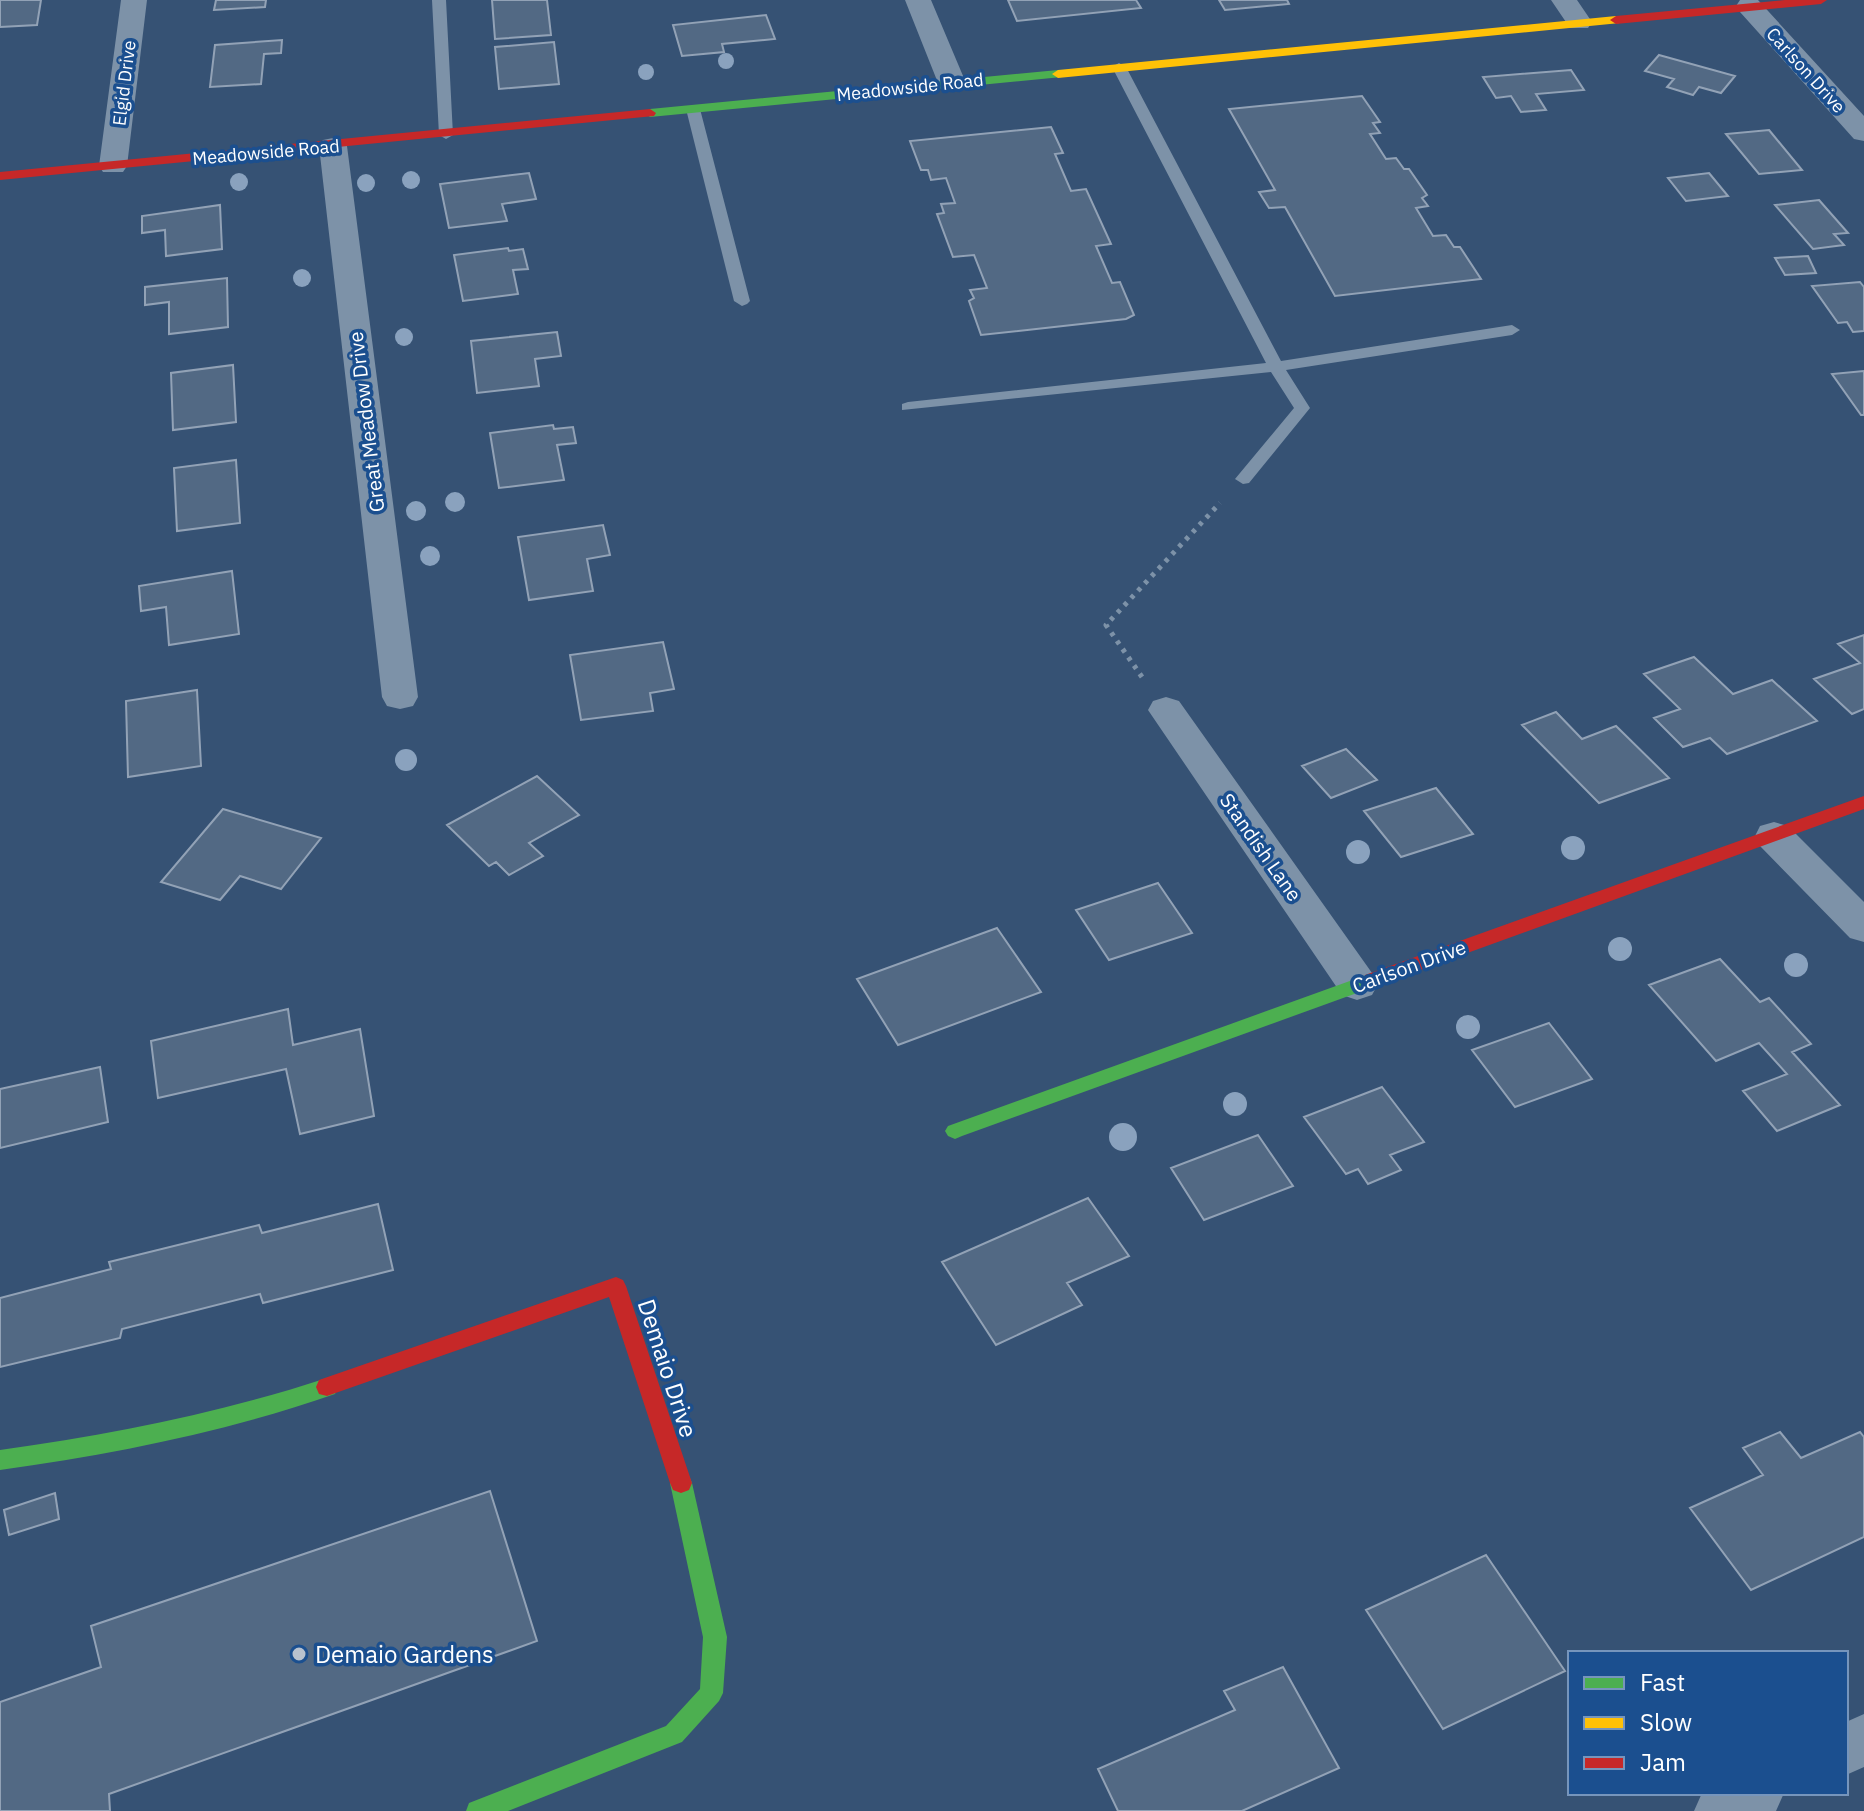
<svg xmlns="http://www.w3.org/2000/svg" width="1864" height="1811" font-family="'IBM Plex Sans',sans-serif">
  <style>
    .building { fill: #526984; stroke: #92a2b6; stroke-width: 2 }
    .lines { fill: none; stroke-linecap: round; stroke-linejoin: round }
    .path { stroke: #7d92a8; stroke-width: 5; stroke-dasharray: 4 6; stroke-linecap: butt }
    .lane { fill: #7d92a8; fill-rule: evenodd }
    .street { fill: #7d92a8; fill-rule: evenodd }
    .fast { fill: #4caf50; fill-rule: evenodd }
    .slow { fill: #ffc107; fill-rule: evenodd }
    .jam { fill: #c62828; fill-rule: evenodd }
    .tree { fill: #8aa2be }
    .poi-dot { fill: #b9c2ce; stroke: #1b4f8f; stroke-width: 3 }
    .labels { text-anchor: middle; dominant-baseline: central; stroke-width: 7; stroke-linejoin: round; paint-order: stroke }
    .far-street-label { font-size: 18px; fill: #fff; stroke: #1b4f8f }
    .street-label { font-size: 20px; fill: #fff; stroke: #1b4f8f }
    .near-street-label { font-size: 24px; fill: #fff; stroke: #1b4f8f }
    .near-poi-label { font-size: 24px; fill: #fff; stroke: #1b4f8f; text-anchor: start }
  </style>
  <rect width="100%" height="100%" fill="#365274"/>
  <path class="building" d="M0,0h41l-4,25 -37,2z
    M216,0h50l-1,7 -51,3z
    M492,0h55l4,35 -56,4z
    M1008,0h128l5,8 -124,13z
    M1219,0h68l2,4 -64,6z
    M766,15l9,24 -53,5 2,8 -42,4 -9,-31z
    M282,40l-1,13 -17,1 -3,30 -51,3 5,-42z
    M554,42l5,42 -60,5 -4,-42z
    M1659,55l76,21 -14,17 -22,-6 -6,8 -26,-8 7,-8 -29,-8z
    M1571,70l13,20 -48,4 10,16 -25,2 -10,-16 -15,2 -13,-21z
    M1362,96l18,26 -7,1 7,10 -10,1 16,25 10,-1 8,11h5l18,26 -5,3 6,8 -12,2 17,28 13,-1 8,12h6l21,32 -146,17 -50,-89 -16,1 -10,-16 16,-2 -46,-81z
    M1051,127l12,26 -8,1 16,37 15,-2 25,55 -15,2 16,37 8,-1 14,33 -8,4 -145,16 -12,-34 5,-3 -4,-8 17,-2 -13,-33 -21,2 -16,-43 7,-1 -3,-9 14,-1 -9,-25 -15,2 -3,-10h-7l-11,-29z
    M1769,130l33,40 -43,4 -33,-40z
    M529,173l7,26 -34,5 5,17 -58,7 -9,-44z
    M1709,173l19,23 -42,5 -18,-23z
    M1819,200l29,33 -14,1 10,11 -31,4 -38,-44z
    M220,205l2,44 -56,7 -1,-26 -23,3v-17z
    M508,248l1,3 14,-2 5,20 -15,1 5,24 -55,7 -9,-46z
    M1808,256l8,17 -31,2 -10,-17z
    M227,278l1,49 -59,7v-32l-24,3v-18z
    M1860,282l4,5v44l-11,1 -6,-10 -9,1 -26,-37z
    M557,332l4,24 -26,3 4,27 -62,7 -6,-52z
    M233,365l3,57 -63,8 -2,-57z
    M1864,371v44h-3l-29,-41z
    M553,425l1,4 19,-2 3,16 -19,2 7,35 -65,8 -9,-55z
    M236,460l4,63 -63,8 -3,-63z
    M603,525l7,30 -23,4 6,32 -64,9 -11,-63z
    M232,571l7,63 -70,11 -3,-38 -25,4 -2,-25z
    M1864,635v74l-12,5 -38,-35 46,-16 -22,-19z
    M663,642l11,47 -24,4 3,18 -72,9 -11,-65z
    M1694,657l39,37 39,-14 45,41 -90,33 -17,-16 -27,9 -29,-29 26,-9 -36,-35z
    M197,690l4,76 -73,11 -2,-76z
    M1556,712l26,27 34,-13 53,52 -70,25 -77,-78z
    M1346,749l31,31 -46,18 -29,-32z
    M537,776l42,39 -50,28 14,13 -34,19 -13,-13 -7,4 -42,-41z
    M1436,788l37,46 -72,23 -37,-46z
    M223,809l98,29 -40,51 -41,-13 -20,24 -59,-18z
    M1158,883l34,50 -83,27 -33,-50z
    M997,928l44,64 -143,53 -41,-66z
    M1720,959l40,43 9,-4 42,46 -19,8 48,53 -63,26 -34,-40 44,-17 -28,-31 -43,18 -67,-76z
    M288,1009l5,36 67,-16 14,87 -74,18 -14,-65 -128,29 -7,-57z
    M1549,1023l43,56 -77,28 -43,-57z
    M100,1067l8,55 -108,26v-59z
    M1382,1087l42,55 -34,13 11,15 -33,14 -10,-15 -12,5 -42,-57z
    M1258,1135l35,51 -89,34 -33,-52z
    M1088,1198l41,58 -62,27 15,22 -86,40 -54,-83z
    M378,1204l15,66 -130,33 -3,-9 -138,35 -2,9 -120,29v-69l111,-29 -2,-7 150,-37 3,8z
    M1780,1432l21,26 59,-26 4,5v100l-113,53 -61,-82 73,-33 -20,-27z
    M490,1491l47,150 -428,153 1,17h-110v-109l101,-35 -10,-41z
    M55,1493l4,26 -50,16 -5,-25z
    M1486,1555l79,116 -122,58 -77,-119z
    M1283,1667l56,101 -97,43h-124l-20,-42 137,-59 -11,-19z"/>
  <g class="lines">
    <path class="path" d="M1142,677l-36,-52 114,-122"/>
    <path class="lane" d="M432,0h14l7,135 -7,4 -7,-4z
      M1119,63l7,4 155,294 231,-36 8,5 -8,5 -226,35 24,38 -61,75 -6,1 -8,-5 59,-71 -23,-36 -369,38v-6l6,-2 358,-39 -154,-296z
      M693,105l7,4 50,192 -3,3 -5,2 -8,-5 -48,-192z"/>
    <path class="street" d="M121,0h26l-20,166 -4,6h-20l-4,-6z
      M905,0h26l35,83 -4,6h-20l-4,-6z
      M1551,0h26l15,22 -4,6h-18z
      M1740,0h18l106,116v25l-10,-2 -114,-127 -4,-6z
      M333,138l10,2 4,6 71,551 -5,9 -13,3 -13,-3 -5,-9 -63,-551 4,-6z
      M1166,697l13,4 193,272 6,11 -6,11 -15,5 -15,-5 -194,-285 5,-9z
      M1774,822l14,4 76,76v40l-14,-4 -90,-92 -5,-10 5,-10z
      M1864,1714v53l-18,8v-53z
      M1702,1793h82l-8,18h-82z"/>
    <path class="fast" d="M1058,70l6,4 -2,3 -412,40 -6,-4 6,-4z
      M1372,973l7,2 2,5 -2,5 -417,151 -7,3 -7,-3 -3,-5 3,-5z
      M327,1378l8,2 3,7 -3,7c-109,38 -221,60 -335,76v-20c111,-15 220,-37 327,-72z
      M681,1473l8,3 3,7 35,154 -4,56 -4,8 -37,41 -174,69h-42l3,-8 197,-77 34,-37 3,-52 -33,-154 3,-7z"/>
    <path class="slow" d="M1616,16l4,1v6l-562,55 -6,-4 6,-4z"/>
    <path class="jam" d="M1785,0h42l-6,4 -205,20 -6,-4 6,-4z
      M650,109l6,4 -2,3 -654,64v-8z
      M1864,796v13l-485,176h-14l-2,-5 2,-5z
      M616,1277l7,3 3,6 66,197 -3,7 -8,3 -8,-3 -3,-7 -61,-186 -282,99 -8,-2 -3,-7 3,-7z"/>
  </g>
  <g class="tree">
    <circle cx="726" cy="61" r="8"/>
    <circle cx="646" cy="72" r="8"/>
    <circle cx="411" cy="180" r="9"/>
    <circle cx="239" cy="182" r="9"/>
    <circle cx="366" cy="183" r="9"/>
    <circle cx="302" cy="278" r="9"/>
    <circle cx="404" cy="337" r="9"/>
    <circle cx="455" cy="502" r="10"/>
    <circle cx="416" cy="511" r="10"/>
    <circle cx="430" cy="556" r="10"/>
    <circle cx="406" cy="760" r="11"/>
    <circle cx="1573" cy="848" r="12"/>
    <circle cx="1358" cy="852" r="12"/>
    <circle cx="1620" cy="949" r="12"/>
    <circle cx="1796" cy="965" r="12"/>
    <circle cx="1468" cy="1027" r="12"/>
    <circle cx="1235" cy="1104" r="12"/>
    <circle cx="1123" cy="1137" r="14"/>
  </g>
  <circle class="poi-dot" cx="299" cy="1654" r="8"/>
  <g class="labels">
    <g class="far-street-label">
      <text transform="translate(1806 70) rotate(48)">Carlson Drive</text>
      <text transform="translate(124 83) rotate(-83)">Elgid Drive</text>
      <text transform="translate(910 87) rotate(-6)">Meadowside Road</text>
      <text transform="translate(266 152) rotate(-5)">Meadowside Road</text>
    </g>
    <g class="street-label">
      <text transform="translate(366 422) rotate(-97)">Great Meadow Drive</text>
      <text transform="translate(1261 847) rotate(55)">Standish Lane</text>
      <text transform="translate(1409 966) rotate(-20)">Carlson Drive</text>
    </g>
    <g class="near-street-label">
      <text transform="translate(668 1368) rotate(72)">Demaio Drive</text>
    </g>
    <g class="near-poi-label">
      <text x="315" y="1654">Demaio Gardens</text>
    </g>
  </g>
  <rect x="1568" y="1651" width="280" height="144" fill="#1b4f8f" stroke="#7695bc" stroke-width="2"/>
  <rect x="1584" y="1677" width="40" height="12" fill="#4caf50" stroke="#7695bc" stroke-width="2"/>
  <text x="1640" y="1691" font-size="24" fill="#ffffff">Fast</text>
  <rect x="1584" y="1717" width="40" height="12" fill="#ffc107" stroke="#7695bc" stroke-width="2"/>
  <text x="1640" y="1731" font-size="24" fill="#ffffff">Slow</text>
  <rect x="1584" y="1757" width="40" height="12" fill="#c62828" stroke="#7695bc" stroke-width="2"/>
  <text x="1640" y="1771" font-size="24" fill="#ffffff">Jam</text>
</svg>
